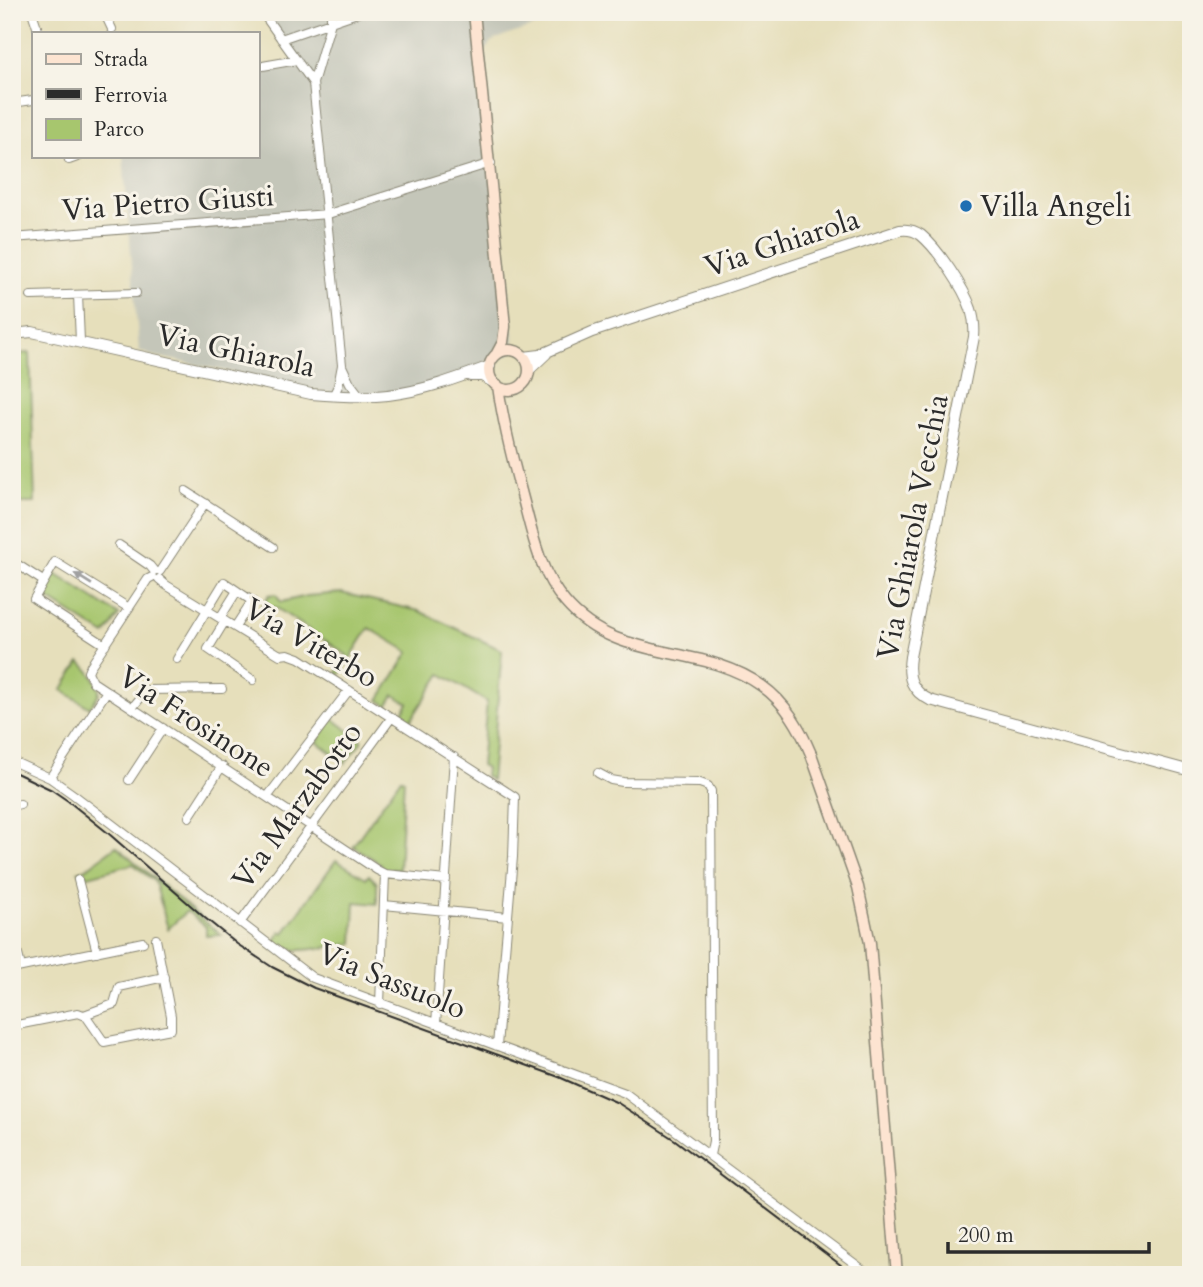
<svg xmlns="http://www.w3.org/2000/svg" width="1203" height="1287" font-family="Cardo,serif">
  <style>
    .industrial { fill: #c4c6b9 }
    .green { fill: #a7c66e; stroke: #69784c; stroke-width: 2 }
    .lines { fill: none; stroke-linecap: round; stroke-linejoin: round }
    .minor-casing { stroke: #888573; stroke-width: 10 }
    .tertiary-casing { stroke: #888573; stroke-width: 12 }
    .secondary-casing { stroke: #888573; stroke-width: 13 }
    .minor { stroke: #fff; stroke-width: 8 }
    .tertiary { stroke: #fff; stroke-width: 10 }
    .secondary { stroke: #fde4d1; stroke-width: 10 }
    .rail { stroke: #2b2b2b; stroke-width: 2 }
    .oneway { fill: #a0a0a0 }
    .poi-dot { fill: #1f6fb2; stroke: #f7f3e8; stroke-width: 2.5 }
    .labels { text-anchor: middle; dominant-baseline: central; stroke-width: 6; stroke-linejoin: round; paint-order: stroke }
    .street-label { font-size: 30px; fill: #2b2b2b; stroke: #f7f3e8 }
    .poi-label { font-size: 30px; fill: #2b2b2b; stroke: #f7f3e8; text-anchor: start }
  </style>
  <rect width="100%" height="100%" fill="#f7f3e8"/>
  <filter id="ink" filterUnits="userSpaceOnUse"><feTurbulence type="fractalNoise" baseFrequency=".0143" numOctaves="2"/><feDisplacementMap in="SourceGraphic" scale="14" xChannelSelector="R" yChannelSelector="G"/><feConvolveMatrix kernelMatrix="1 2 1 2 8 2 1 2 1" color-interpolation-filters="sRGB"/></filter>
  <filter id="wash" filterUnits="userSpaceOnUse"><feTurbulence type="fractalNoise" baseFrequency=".00686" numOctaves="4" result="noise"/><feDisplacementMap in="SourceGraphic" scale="28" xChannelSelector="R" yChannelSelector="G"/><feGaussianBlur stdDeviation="1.57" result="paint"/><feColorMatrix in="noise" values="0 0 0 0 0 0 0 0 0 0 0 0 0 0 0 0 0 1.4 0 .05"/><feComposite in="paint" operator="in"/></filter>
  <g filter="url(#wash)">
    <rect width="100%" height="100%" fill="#e6dfbb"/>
    <path class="industrial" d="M262,12h316l-82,27 -6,4 -7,12 31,281 -1,14 -3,4 -95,36 -70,6 -195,-41 -11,-5 -16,-194h134v-90l39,-5z"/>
    <path class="green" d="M30,353l5,150h-23v-149z
      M54,573l65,42 -14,20 -64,-41z
      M341,593l78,18 83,39 -11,130 -6,-4 1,-8 -5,-3 6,-63 -46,-28 -31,47 -9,-6 7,-12 -14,-8 -7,11 -8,-6 30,-48 -40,-24 -30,48 -3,-2 11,-19 -72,-48 -12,5 -3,-3 9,-14 7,-1 5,8 26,-6z
      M80,662c7,5 20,21 19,30 -1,5 -7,12 -9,16l-28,-18z
      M332,718l30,23 -17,22 -28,-21z
      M401,778l3,1 -5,91 -6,-1 -1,5 -14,-5 3,-5 -28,-18z
      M116,846l105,89 -15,1v-9l-19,-16 -19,18 -13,-47 -22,-18 -48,13 -7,-6 9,-3z
      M336,860l30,18 3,-3 8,8v21l-22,-2 -2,42c-22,1 -61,13 -81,0l9,-12 3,1z"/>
  </g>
  <g filter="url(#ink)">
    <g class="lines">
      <g class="minor-casing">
        <path id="minor" d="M32,12l7,21
          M104,12l8,17
          M262,12l51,71
          M331,12v10l-18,61 29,282 -4,21 -5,10
          M281,39l79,-27
          M257,67l40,-7
          M12,103l21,-3
          M68,156l1,4 11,-4
          M12,238l316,-24 163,-51
          M78,295l2,46
          M31,296l105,-3
          M342,366l8,17 10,13
          M186,491l87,56
          M119,545l31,21 4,5
          M12,561l31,20
          M160,571l45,-68
          M152,577l-4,2 -58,88 -2,5 5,10 284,188 8,4 61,6
          M159,579l7,6 114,70 8,-1 11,4 216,139 -2,60 -16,189
          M220,618l17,-27
          M225,621l-17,28 45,31
          M105,645l-71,-46 21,-37 74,46
          M177,659l47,-77 28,19 -17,26
          M132,708l15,-18 75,-1
          M12,761l38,17 24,17 239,183 312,115 245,182
          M598,773l13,7 12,2 77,1 8,3 3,5 2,350 -3,14
          M50,778l57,-87
          M129,780l34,-52
          M268,796l81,-106
          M12,806l8,-2
          M189,817l33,-51
          M78,880l19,72
          M384,905l124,12
          M240,923l152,-206
          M12,929l9,38
          M12,969l131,-27
          M380,1004l5,-130
          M84,1015l30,-11 5,-17 45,-10
          M436,1024l18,-267
          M12,1026l66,-13 8,3 18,26 67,-13v-13l-15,-77"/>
      </g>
      <g class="tertiary-casing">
        <path id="tertiary" d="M12,334l20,-2 279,62c25,2 52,4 77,1 35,-4 70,-17 102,-29
          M524,357l16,-2 52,-23 308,-102c7,-1 14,0 21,5 17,14 43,53 50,74 3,10 4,18 3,28l-64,320c-3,20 1,34 20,43l261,71
          M529,370l17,-16
          M470,376h12l11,6"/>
      </g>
      <g class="secondary-casing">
        <path id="secondary" d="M474,12l31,315 -2,15 -7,13
          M489 370a20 20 0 1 1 40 0a20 20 0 1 1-40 0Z
          M498,386c5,37 14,72 24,109 10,37 17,77 43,107 53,63 137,40 197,84 24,17 38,42 49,68l47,133 12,56 27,332"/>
      </g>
      <use href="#minor" class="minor"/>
      <use href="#tertiary" class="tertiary"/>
      <use href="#secondary" class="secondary"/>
      <path class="rail" d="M12,771l40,19 16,11 40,32 97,85 32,26 35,23 42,21 245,89 59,26 57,37 179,135"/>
    </g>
    <defs><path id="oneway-solid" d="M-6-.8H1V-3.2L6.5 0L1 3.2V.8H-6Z" transform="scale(1.75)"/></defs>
    <use class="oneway" href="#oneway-solid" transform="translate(83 579) rotate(-148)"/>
  </g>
  <circle class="poi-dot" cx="966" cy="206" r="7"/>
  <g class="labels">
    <g class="street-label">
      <text transform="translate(168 203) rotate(-4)">Via Pietro Giusti</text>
      <text transform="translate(782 243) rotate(-18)">Via Ghiarola</text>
      <text transform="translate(236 351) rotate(12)">Via Ghiarola</text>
      <text transform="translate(913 527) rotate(-79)">Via Ghiarola Vecchia</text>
      <text transform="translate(311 643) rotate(30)">Via Viterbo</text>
      <text transform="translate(196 722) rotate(33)">Via Frosinone</text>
      <text transform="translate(297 806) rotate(-54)">Via Marzabotto</text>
      <text transform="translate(392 981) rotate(22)">Via Sassuolo</text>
    </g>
    <g class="poi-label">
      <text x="980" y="206">Villa Angeli</text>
    </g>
  </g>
  <rect width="1203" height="1287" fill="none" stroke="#f7f3e8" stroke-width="42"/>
  <rect x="32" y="32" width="228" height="126" fill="#f7f3e8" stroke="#a5a39c" stroke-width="2"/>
  <rect x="46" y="54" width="35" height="10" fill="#fde4d1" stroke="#a5a39c" stroke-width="2"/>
  <text x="94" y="66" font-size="21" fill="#2b2b2b">Strada</text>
  <rect x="46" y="89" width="35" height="10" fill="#2b2b2b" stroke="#a5a39c" stroke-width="2"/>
  <text x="94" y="102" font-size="21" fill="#2b2b2b">Ferrovia</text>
  <rect x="46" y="119" width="35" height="21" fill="#a7c66e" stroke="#a5a39c" stroke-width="2"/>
  <text x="94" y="136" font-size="21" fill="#2b2b2b">Parco</text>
  <path d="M948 1242v10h201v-10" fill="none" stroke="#2b2b2b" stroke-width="3.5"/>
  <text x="958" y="1242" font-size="21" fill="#2b2b2b" stroke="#f7f3e8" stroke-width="5" paint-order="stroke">200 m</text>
</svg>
